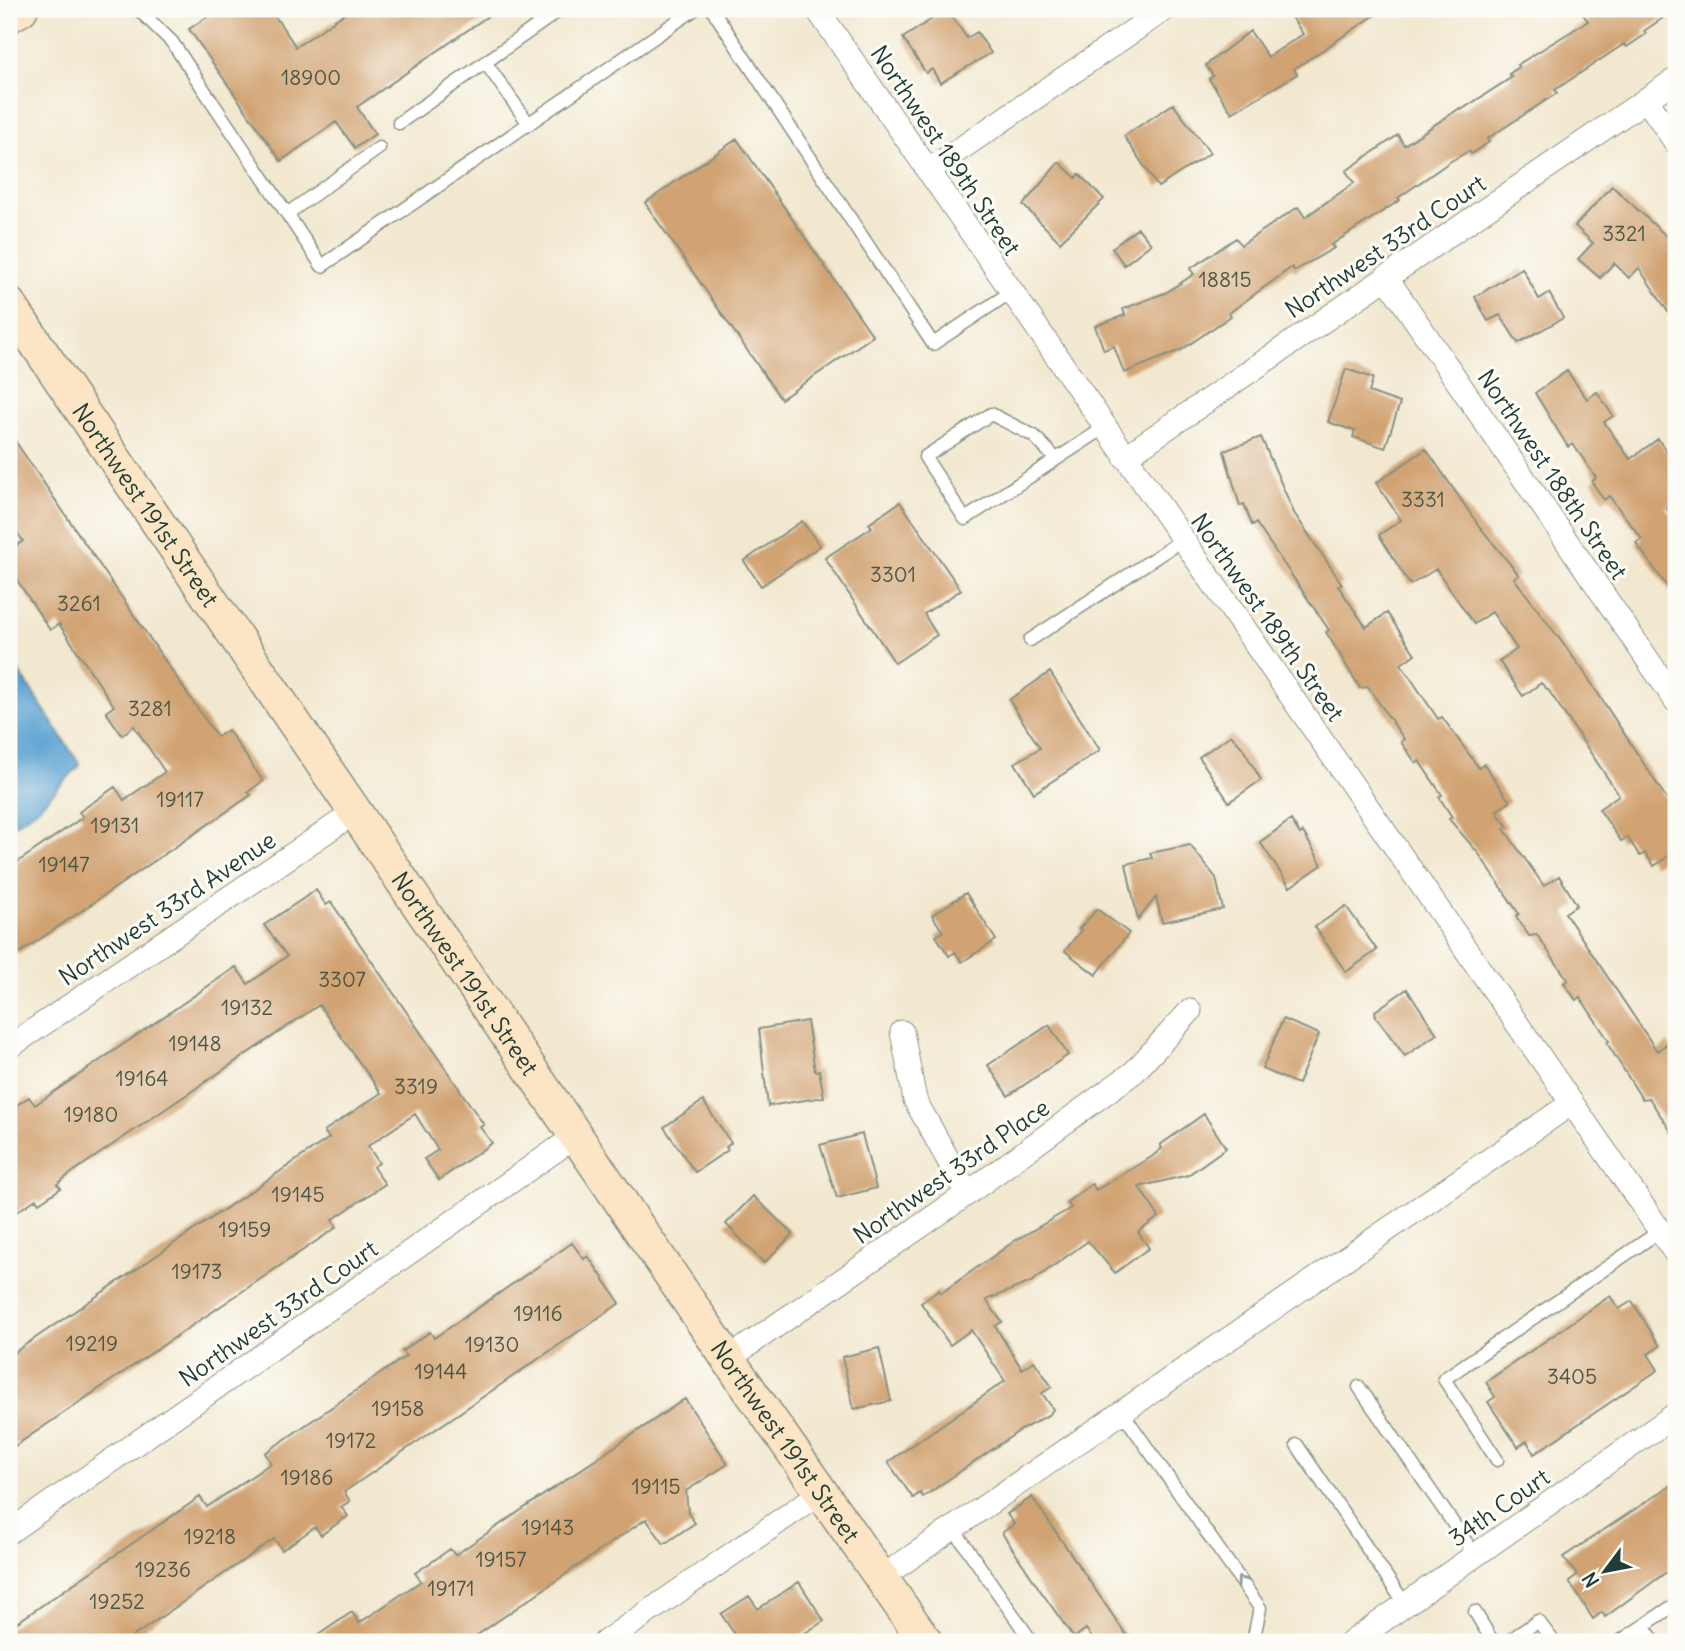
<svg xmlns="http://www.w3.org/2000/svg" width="1685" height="1651" font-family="Delius,sans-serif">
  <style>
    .water { fill: #5ca2d2; stroke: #3e7083; stroke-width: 2 }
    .building { fill: #d1a372 }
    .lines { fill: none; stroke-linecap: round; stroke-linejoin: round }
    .lane-casing { stroke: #889282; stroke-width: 15 }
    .street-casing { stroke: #889282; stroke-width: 25 }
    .secondary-casing { stroke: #889282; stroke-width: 36 }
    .lane { stroke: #fff; stroke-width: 12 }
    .street { stroke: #fff; stroke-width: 23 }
    .secondary { stroke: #fce5c4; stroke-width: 33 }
    .oneway { stroke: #8f9e9a }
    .labels { text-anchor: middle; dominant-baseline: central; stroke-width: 6; stroke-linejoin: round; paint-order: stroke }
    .number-label { font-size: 21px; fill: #4c5644 }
    .street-label { font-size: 24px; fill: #1f3d34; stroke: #fdfcf7 }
  </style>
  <rect width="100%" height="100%" fill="#fdfcf7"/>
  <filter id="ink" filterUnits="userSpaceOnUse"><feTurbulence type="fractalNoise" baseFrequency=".0143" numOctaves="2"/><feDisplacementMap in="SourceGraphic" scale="14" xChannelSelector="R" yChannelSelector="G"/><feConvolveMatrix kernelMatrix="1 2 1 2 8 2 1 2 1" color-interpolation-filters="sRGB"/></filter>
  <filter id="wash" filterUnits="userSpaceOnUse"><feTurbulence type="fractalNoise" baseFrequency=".00686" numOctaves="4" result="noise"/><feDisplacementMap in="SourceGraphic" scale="28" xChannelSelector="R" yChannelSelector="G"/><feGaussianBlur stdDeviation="1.57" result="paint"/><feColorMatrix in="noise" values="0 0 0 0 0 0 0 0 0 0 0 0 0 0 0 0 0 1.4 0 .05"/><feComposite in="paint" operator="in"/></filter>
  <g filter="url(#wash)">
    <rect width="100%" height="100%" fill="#f2e8d0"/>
    <path class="water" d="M9,656l71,109 -43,44 -28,19z"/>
    <g id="blocks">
      <path class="building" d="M219,9h51l26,38 55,-38h147l-141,98 18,27 -20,14 -19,-26 -55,39 -92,-132z
        M947,9l20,29 10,-6 14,21 -51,30 -8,-14 -6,4 -23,-35z
        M1286,9h98l-90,60 3,5 -65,39 -23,-34 4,-3 -7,-11 44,-34 18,26 35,-23z
        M1579,9h97l-32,22 2,3 -19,13 -3,-3 -69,46 2,3 -70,46 2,3 -18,12 -2,-3 -18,10 -53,37 2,2 -69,45 3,3 -40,23 -2,-4 -63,46 2,3 -50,34 -57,23 -10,-27 -10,4 -9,-24 30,-11 -2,-6 44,-17 27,-18 -4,-5 46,-31 5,7 57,-38 7,10 49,-34 -8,-12 52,-36 6,10 56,-37 1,2 51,-33 -3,-3 10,-7 -2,-2 71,-44z
        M1173,104l37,49 -52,34 -34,-51z
        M737,139l136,197 -92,63 -136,-196z
        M1059,162l17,16 3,-4 25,25 -44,43 -37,-37z
        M1612,186l64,59v79l-37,-56 -10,10 -15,-15 -14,15 -22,-19 15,-16 -18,-17z
        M1138,228l13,16 -27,21 -12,-17z
        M1522,268l17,31 10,-6 14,25 -45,25 -18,-28 -12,6 -13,-24z
        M1346,369l27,9 -4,14 31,11 -15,45 -32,-11 2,-6 -27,-9z
        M1567,371l20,28 10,-7 16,24 -9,6 26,37 28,-20 18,27v35l-10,7 10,13v78l-40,-56 6,-4 -33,-43 -5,4 -12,-18 4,-4 -23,-34 -5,3 -33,-54z
        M9,432l208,305 11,-7 35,51 -15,11 3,3 -233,159 -9,-14v-72l74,-51 -4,-5 36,-25 9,13 41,-28 -31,-46 -12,9 -16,-23 8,-6 -55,-82 -9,6 -41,-62v-17l14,-10 -14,-21z
        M1261,437l33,76 48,71 -4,2 28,41 21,-14 28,41 -14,10 37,55 4,-2 37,51 5,-4 26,38 -14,9 12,16 -4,2 40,57 15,-10 18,29 -12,8 92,138 11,-8 8,11v85l-27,-41 -7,1 -35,-56 2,-2 -29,-44 -4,3 -12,-17 4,-3 -31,-45 -8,1 -13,-20 3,-2 -40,-60 -30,-35 3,-2 -13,-20 3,-2 -23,-34 -3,2 -15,-21 3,-3 -36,-52 -8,1 -34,-56 3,-2 -73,-107 -4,2 -8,-21 -4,2 -16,-55z
        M1426,449l53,77 40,49 -5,3 68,91 94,144v38l-22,15 -9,-13 -5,3 -13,-19 -6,4 -22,-32 20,-14 -70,-104 -8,-8 -18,13 -24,-35 18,-12 -25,-37 -18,12 -38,-55 -26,16 -31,-50 22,-15 -25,-37z
        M900,502l61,88 -37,24 13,21 -42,28 -70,-105 47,-31 -3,-3z
        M802,521l18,25 -59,40 -17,-25z
        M1050,672l50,78 -66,43 -19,-30 25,-15 -31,-48z
        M1231,735l11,12 19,33 -32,22 -30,-45z
        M1291,820l9,14 3,-2 19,33 -32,22 -30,-45z
        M1190,845l26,33 7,31 -61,13 -6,-25 -18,23 -12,-56 26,-6 -2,-5z
        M316,890l10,15 5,-3 153,223 -4,2 12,16 -53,37 -15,-21 14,-9 -23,-36 -47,32 11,17 -6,4 12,17 -53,36 5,7 -328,223v-94l320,-218 -5,-7 57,-38 -62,-88 -242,164 -20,15 4,4 -22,15 -3,-4 -27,18v-107l20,-13 6,8 201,-138 12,17 39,-28 -23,-31z
        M966,893l30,47 -34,22 -7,-10 -6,4 -13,-20 7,-4 -11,-17z
        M1346,906l31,44 -31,22 -31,-45z
        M1097,909l32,24 -33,42 -31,-24 16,-21 -2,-1z
        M1407,989l30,45 -32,22 -29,-39 -1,-6z
        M1283,1019l36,15 -21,50 -36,-15z
        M807,1021l8,50 4,-1 5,27 -56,9 -9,-77z
        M1049,1025l19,30 -60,41 -20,-31z
        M703,1101l28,42 -5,4 2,3 -33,22 -31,-45z
        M1204,1114l22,34 -38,27 -49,12 20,30 -21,15 11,16 -34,25 -27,-32 -57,41 -45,18 16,22 -7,4 27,43 12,-8 18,26 -10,6 11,16 -3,5 -31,17 -96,66 -3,-4 -7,5 -25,-36 117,-81 -34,-51 -21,15 -29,-42 18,-13 2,3 75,-53 55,-32 -4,-6 25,-18 4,6 57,-34 9,-8 -2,-3z
        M862,1134l14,54 -39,10 -17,-53z
        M753,1196l40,38 -29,29 -38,-39z
        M572,1243l12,16 4,-3 32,47 -276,189 6,9 -9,6 7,9 -27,19 -6,-8 -33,23 -8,-11 -149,103h-116v-14l191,-131 7,10 64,-44 -6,-10 141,-97 -4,-5 28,-19 4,6z
        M1610,1296l9,13 13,-8 28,45 -12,8 10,16 -124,84 -7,-13 -9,6 -30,-45 7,-5 -9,-15z
        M879,1348l12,53 -37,8 -12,-52z
        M685,1399l43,65 -42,27 2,22 7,10 -31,21 -18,-25 -179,123h-159l44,-30 7,11 62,-42 -6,-8 18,-12 17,-12 5,6z
        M1676,1482v83l-71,52 -3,-5 -9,7 -24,-38 8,-6 -14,-18z
        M1032,1497l99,145h-36l-9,-13 -12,9 -34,-48 -38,-57 12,-9 -7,-10z
        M799,1582l25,39 -33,21h-51l-19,-28 28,-18 9,13z"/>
    </g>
  </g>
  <g filter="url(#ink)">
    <use href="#blocks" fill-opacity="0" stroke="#889282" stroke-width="2"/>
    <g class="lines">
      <g class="lane-casing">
        <path id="lane" d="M138,9l34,33 150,224 373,-257
          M712,9l221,335 78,-52
          M485,62l44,62
          M399,123l162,-114
          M287,214l92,-66
          M1056,459l-22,-23 -43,-22 -66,43 40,62 139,-91
          M1030,640l152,-100
          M1359,1387l116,168
          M1122,1412l138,196 -7,34
          M1297,1445l108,159
          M1497,1460l-53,-81 216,-148
          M953,1528l79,114
          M1475,1612l18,30
          M1643,1626l12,16
          M1507,1642l31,-21 16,21
          M1619,1642l57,-38"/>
      </g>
      <g class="street-casing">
        <path id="street" d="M817,9l859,1245
          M1646,99l30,44
          M928,171l237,-162
          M1386,277l290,424
          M1125,457l551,-378
          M902,1032l13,68 52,94
          M9,1047l346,-235
          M728,1359l239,-165 167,-122 56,-61
          M9,1532l567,-396
          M882,1577l690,-474
          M605,1642l218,-151
          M1352,1642l324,-228"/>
      </g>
      <g class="secondary-casing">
        <g id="secondary">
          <path d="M9,16l12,-7"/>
          <path id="s1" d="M9,304l719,1055 198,283"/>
        </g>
      </g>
      <use href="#lane" class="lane"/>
      <use href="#street" class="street"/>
      <use href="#secondary" class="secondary"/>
    </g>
    <defs><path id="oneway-chevron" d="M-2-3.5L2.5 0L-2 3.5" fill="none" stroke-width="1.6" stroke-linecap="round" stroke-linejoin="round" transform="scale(1.75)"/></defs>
    <use class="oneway" href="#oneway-chevron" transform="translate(1241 1581) rotate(-125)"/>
  </g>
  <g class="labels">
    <g class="number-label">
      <text x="311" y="77">18900</text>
      <text x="1624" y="233">3321</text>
      <text x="1225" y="279">18815</text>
      <text x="1423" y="499">3331</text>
      <text x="893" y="574">3301</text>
      <text x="79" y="603">3261</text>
      <text x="150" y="708">3281</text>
      <text x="180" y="799">19117</text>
      <text x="115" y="825">19131</text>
      <text x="64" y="864">19147</text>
      <text x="342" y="979">3307</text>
      <text x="247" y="1007">19132</text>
      <text x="195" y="1043">19148</text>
      <text x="142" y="1078">19164</text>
      <text x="416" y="1086">3319</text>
      <text x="91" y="1114">19180</text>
      <text x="298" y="1194">19145</text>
      <text x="245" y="1229">19159</text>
      <text x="197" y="1271">19173</text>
      <text x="538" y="1313">19116</text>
      <text x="92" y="1343">19219</text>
      <text x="492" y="1344">19130</text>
      <text x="441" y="1371">19144</text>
      <text x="1572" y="1376">3405</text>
      <text x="398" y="1408">19158</text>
      <text x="351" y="1440">19172</text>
      <text x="307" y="1477">19186</text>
      <text x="656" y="1486">19115</text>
      <text x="548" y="1527">19143</text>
      <text x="210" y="1536">19218</text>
      <text x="501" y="1559">19157</text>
      <text x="163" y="1569">19236</text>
      <text x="451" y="1588">19171</text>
      <text x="117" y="1601">19252</text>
    </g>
    <g class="street-label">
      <text transform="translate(946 150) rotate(56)">Northwest 189th Street</text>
      <text transform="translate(1385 246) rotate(-34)">Northwest 33rd Court</text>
      <text transform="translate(1553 474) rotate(56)">Northwest 188th Street</text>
      <text stroke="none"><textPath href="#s1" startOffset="243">Northwest 191st Street</textPath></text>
      <text transform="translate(1268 617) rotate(55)">Northwest 189th Street</text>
      <text transform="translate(167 908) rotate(-34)">Northwest 33rd Avenue</text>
      <text stroke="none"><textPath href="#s1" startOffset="810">Northwest 191st Street</textPath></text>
      <text transform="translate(951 1171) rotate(-35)">Northwest 33rd Place</text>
      <text transform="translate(278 1313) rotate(-35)">Northwest 33rd Court</text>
      <text stroke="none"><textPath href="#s1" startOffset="1377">Northwest 191st Street</textPath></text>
      <text transform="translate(1499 1507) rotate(-35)">34th Court</text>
    </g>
  </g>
  <rect width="1685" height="1651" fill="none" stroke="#fdfcf7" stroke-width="35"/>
  <g transform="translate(1605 1571) rotate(238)" stroke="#fdfcf7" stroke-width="5" paint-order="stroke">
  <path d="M0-5L12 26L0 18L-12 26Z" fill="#1f3d34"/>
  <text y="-10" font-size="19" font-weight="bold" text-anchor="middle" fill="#1f3d34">N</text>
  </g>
</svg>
